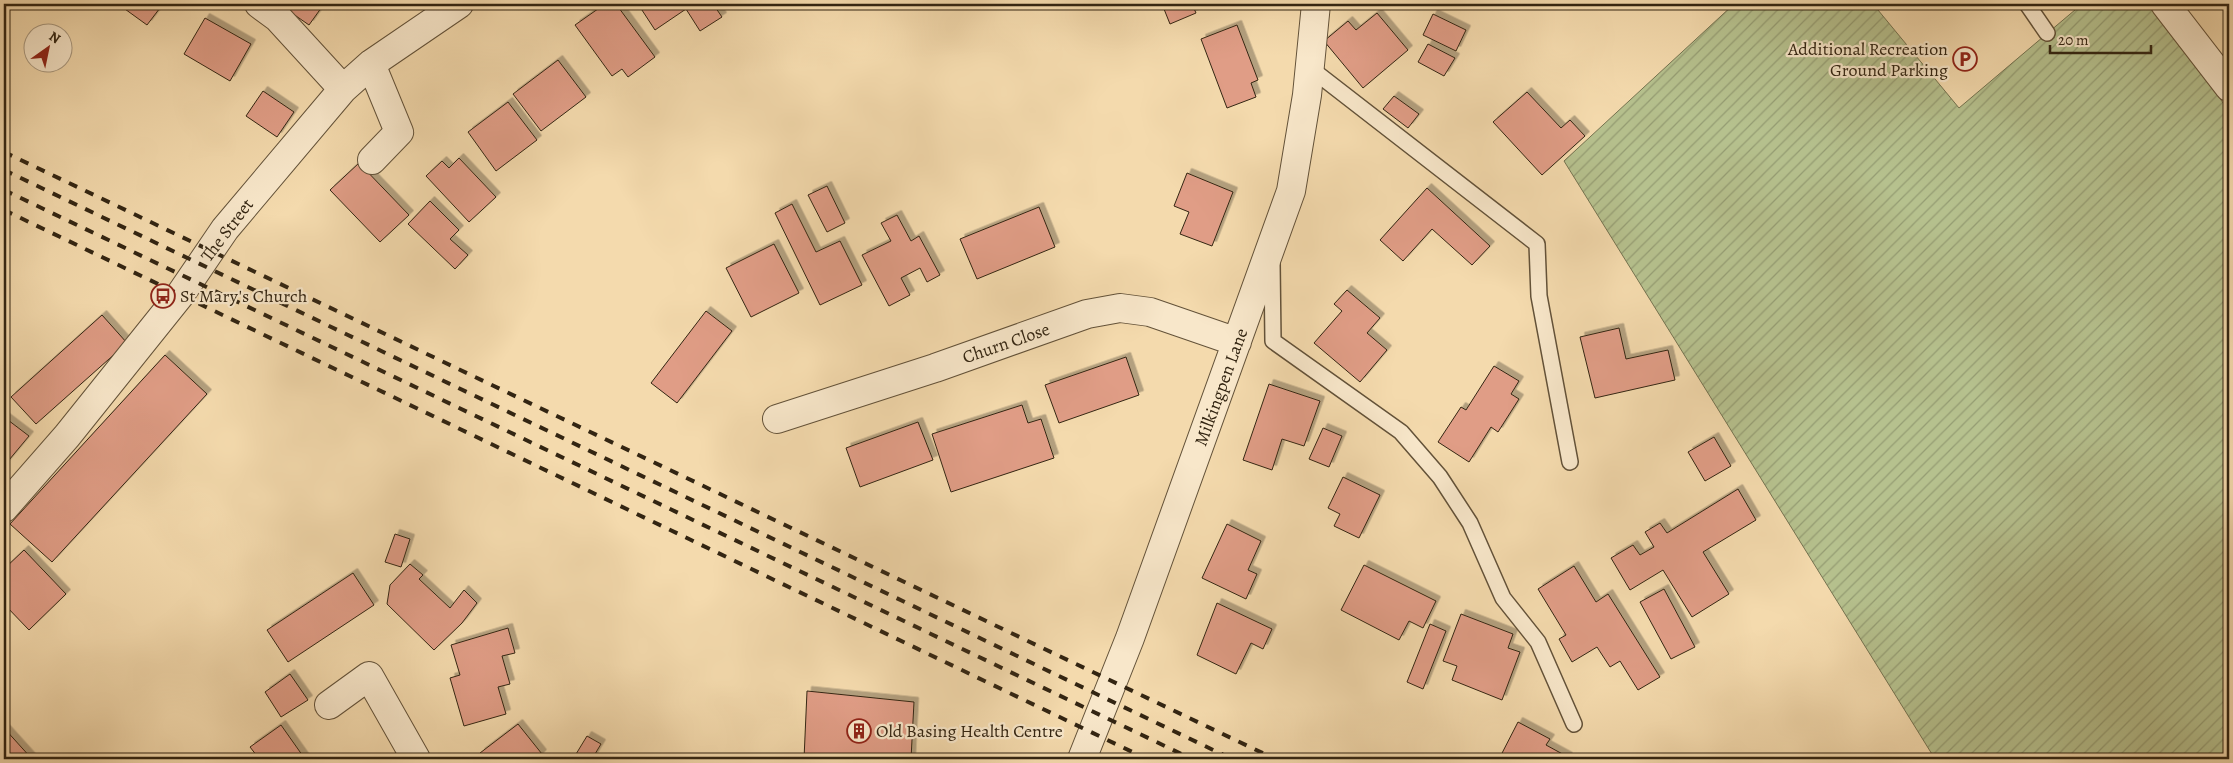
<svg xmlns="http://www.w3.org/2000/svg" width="2233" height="763" font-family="Alegreya,serif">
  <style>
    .garden { fill: url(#garden-furrows); stroke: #747350 }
    .building { fill: #e09d86; stroke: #332512; filter: url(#shadow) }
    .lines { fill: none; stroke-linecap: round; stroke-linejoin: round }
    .lane-casing { stroke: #635239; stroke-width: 18 }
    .street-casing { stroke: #635239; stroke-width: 30 }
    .lane { stroke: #f8e7ca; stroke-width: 15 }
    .street { stroke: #f8e7ca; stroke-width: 28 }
    .rail { stroke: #332512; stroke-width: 4; stroke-dasharray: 9 9; stroke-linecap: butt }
    .labels { text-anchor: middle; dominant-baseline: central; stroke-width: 4.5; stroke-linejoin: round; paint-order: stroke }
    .poi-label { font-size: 18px; fill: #332512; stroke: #f8e7ca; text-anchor: start }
    .street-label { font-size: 18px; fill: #332512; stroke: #f8e7ca }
  </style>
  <defs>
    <pattern id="garden-furrows" width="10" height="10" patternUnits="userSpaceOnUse" patternTransform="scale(1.25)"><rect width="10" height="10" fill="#b6c18e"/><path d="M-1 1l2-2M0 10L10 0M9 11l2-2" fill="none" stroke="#959d73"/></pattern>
    <filter id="shadow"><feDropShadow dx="4.5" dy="-4.5" stdDeviation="0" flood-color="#0004"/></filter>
  </defs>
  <rect width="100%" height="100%" fill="#f4daad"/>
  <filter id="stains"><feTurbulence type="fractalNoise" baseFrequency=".004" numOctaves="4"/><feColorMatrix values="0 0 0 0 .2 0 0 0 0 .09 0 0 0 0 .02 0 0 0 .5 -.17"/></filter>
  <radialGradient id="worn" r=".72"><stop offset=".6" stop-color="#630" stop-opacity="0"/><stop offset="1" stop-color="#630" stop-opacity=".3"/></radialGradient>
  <path class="garden" d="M1734,4h139l86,104 123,-104h69l78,107v648h-294l-371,-598z"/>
  <path class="building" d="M118,4h45l-16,21z
    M290,4h34l-15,21 -23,-16z
    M420,4h17l-11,8z
    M605,4h11l39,53 -27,20 -6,-8 -10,7 -37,-51z
    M638,4h75l9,13 -22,14 -14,-22 -31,21z
    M1162,4h30l4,9 -26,11z
    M1377,13l31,37 -45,38 -39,-47 24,-20 8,9z
    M1433,14l33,16 -10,21 -33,-16z
    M205,18l46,26 -21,37 -46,-27z
    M1237,25l21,55 -7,3 5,14 -29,11 -26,-69z
    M1428,44l27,14 -11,18 -26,-14z
    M558,60l28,37 -45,34 -28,-37z
    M263,91l31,21 -17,25 -31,-21z
    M1527,92l34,36 9,-8 15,16 -43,39 -49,-53z
    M1394,96l25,18 -11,14 -25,-19z
    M508,102l29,38 -41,31 -28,-39z
    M459,158l37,39 -27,25 -43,-46 16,-15 7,7z
    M359,163l50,52 -29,27 -50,-52z
    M1187,173l46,19 -21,54 -32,-12 9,-22 -15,-6z
    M827,186l18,37 -18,9 -19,-37z
    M1427,188l63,58 -18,19 -40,-36 -29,32 -23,-21z
    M430,201l29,29 -9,9 18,16 -13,14 -47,-45z
    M792,204l24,48 24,-11 22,44 -42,20 -45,-92z
    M1039,207l16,40 -78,32 -17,-40z
    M897,215l14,26 8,-5 21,39 -13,7 -7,-14 -19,10 9,17 -21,11 -27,-51 29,-14 -10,-18z
    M774,244l25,49 -48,24 -25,-49z
    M1347,290l33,28 -13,15 20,17 -27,32 -46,-39 28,-32 -8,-7z
    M706,311l26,20 -55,72 -26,-20z
    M102,315l25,28 -91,81 -25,-27z
    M1619,328l7,31 42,-9 7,30 -80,18 -15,-61z
    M165,355l42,39 -155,168 -42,-38z
    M1126,357l13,38 -80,28 -14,-38z
    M1494,366l25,15 -8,13 8,5 -21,33 -7,-5 -22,35 -31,-20 23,-35 5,3z
    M1269,384l51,17 -16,45 -22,-7 -10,31 -29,-10z
    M1022,405l6,18 13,-4 13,39 -103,34 -19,-58z
    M4,417l25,19 -25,30z
    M918,422l15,38 -73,27 -14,-39z
    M1323,428l19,8 -13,31 -20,-8z
    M1714,437l17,29 -26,15 -17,-29z
    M1343,477l37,18 -21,43 -25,-12 6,-12 -12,-6z
    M1738,489l18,31 -53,32 26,42 -37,23 -29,-47 -33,20 -19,-32 22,-13 7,10 14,-8 -9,-15 15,-9 7,10z
    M1227,524l34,17 -13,29 9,4 -11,25 -44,-21z
    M395,534l15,5 -9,28 -16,-5z
    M24,550l42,44 -37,36 -25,-26v-35z
    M410,564l13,11 -4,4 31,29 14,-18 13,13 -15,20 -28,27 -47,-46 3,-19z
    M1364,565l72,36 -13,27 -14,-7 -10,19 -58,-30z
    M1574,566l22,36 12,-8 52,83 -22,13 -18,-29 -10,6 -13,-20 -25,15 -13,-23 7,-4 -28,-46z
    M353,573l21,32 -86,57 -21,-32z
    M1664,589l31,58 -24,12 -31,-57z
    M1217,603l55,26 -9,20 -12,-6 -15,31 -39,-19z
    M1461,614l52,20 -5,14 12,4 -18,48 -50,-20 5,-14 -14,-5z
    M1430,624l16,7 -23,58 -16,-7z
    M508,628l7,25 -13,3 8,28 -12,3 8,27 -42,12 -14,-48 10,-3 -9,-30z
    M290,674l18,26 -27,17 -16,-25z
    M807,691l107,11 -3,57h-107z
    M1518,722l32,17 -4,6 22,12 -2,2h-67z
    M518,724l24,30 -5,5h-53l-4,-6z
    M281,725l24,34h-53l5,-3 -7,-9z
    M4,728l28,31h-28z
    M587,736l14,8 -9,15h-19z"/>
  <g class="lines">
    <g class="lane-casing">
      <path id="lane" d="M2027,4l20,29
        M1310,68l227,176 2,52 31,166
        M1272,263l1,78 128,91 39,45 30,46 33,75 35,44 36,82"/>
    </g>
    <g class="street-casing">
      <path id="street" d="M259,4l19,14 65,71
        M2165,4l64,83
        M371,64l28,68 -27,28
        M777,419l158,-51 152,-54 33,-6 30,4 87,30
        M4,508l63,-72 113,-141 45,-66 118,-140 28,-25 88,-60
        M329,705l40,-29 47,83
        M1082,759l48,-121 161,-447 16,-96 9,-91"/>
    </g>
    <use href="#lane" class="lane"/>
    <use href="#street" class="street"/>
    <path class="rail" d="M4,152l1271,607
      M4,170l1228,589
      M4,190l1188,569
      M4,210l1143,549"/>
  </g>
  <defs>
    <g id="parking-ring" transform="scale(1.25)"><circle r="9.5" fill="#f8e7ca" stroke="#8f2418" stroke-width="1.5"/><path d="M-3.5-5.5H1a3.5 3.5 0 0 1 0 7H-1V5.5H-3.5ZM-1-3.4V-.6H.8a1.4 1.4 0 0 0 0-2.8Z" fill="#8f2418"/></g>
    <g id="bus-ring" transform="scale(1.25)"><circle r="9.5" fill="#f8e7ca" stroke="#8f2418" stroke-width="1.5"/><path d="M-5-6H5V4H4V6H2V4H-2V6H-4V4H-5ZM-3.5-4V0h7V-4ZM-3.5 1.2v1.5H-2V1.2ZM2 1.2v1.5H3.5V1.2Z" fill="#8f2418"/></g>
    <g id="building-ring" transform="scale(1.25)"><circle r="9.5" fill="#f8e7ca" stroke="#8f2418" stroke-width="1.5"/><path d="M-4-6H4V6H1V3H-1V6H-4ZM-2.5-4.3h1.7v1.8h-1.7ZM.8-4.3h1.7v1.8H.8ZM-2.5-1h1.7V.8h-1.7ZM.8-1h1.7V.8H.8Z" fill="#8f2418"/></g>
  </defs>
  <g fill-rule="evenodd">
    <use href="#parking-ring" x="1965" y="59"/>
    <use href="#bus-ring" x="163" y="296"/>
    <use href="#building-ring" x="859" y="731"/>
  </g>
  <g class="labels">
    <g class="poi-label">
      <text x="1948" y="49" text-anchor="end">Additional Recreation<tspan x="1948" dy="21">Ground Parking</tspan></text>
      <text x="180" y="296">St Mary's Church</text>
      <text x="876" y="731">Old Basing Health Centre</text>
    </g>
    <g class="street-label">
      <text transform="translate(227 230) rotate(-53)">The Street</text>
      <text transform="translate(1006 343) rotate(-19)">Churn Close</text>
      <text transform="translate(1221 387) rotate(-70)">Milkingpen Lane</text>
    </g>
  </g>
  <rect width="2233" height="763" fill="none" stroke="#f4daad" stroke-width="20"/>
  <rect x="5" y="5" width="2223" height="753" fill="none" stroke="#332512" stroke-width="2.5"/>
  <rect x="10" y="10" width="2213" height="743" fill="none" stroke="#332512"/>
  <g transform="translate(48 48) rotate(33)"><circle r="24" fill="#f8e7ca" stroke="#a99980"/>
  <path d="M0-4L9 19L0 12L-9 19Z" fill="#8f2418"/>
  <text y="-8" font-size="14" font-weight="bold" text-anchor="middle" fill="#332512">N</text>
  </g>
  <path d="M2050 45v8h101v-8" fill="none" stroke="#332512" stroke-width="2.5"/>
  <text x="2058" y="45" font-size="15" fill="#332512" stroke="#f8e7ca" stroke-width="4" paint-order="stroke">20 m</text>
  <rect width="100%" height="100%" filter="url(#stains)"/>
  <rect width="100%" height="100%" fill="url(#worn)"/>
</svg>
